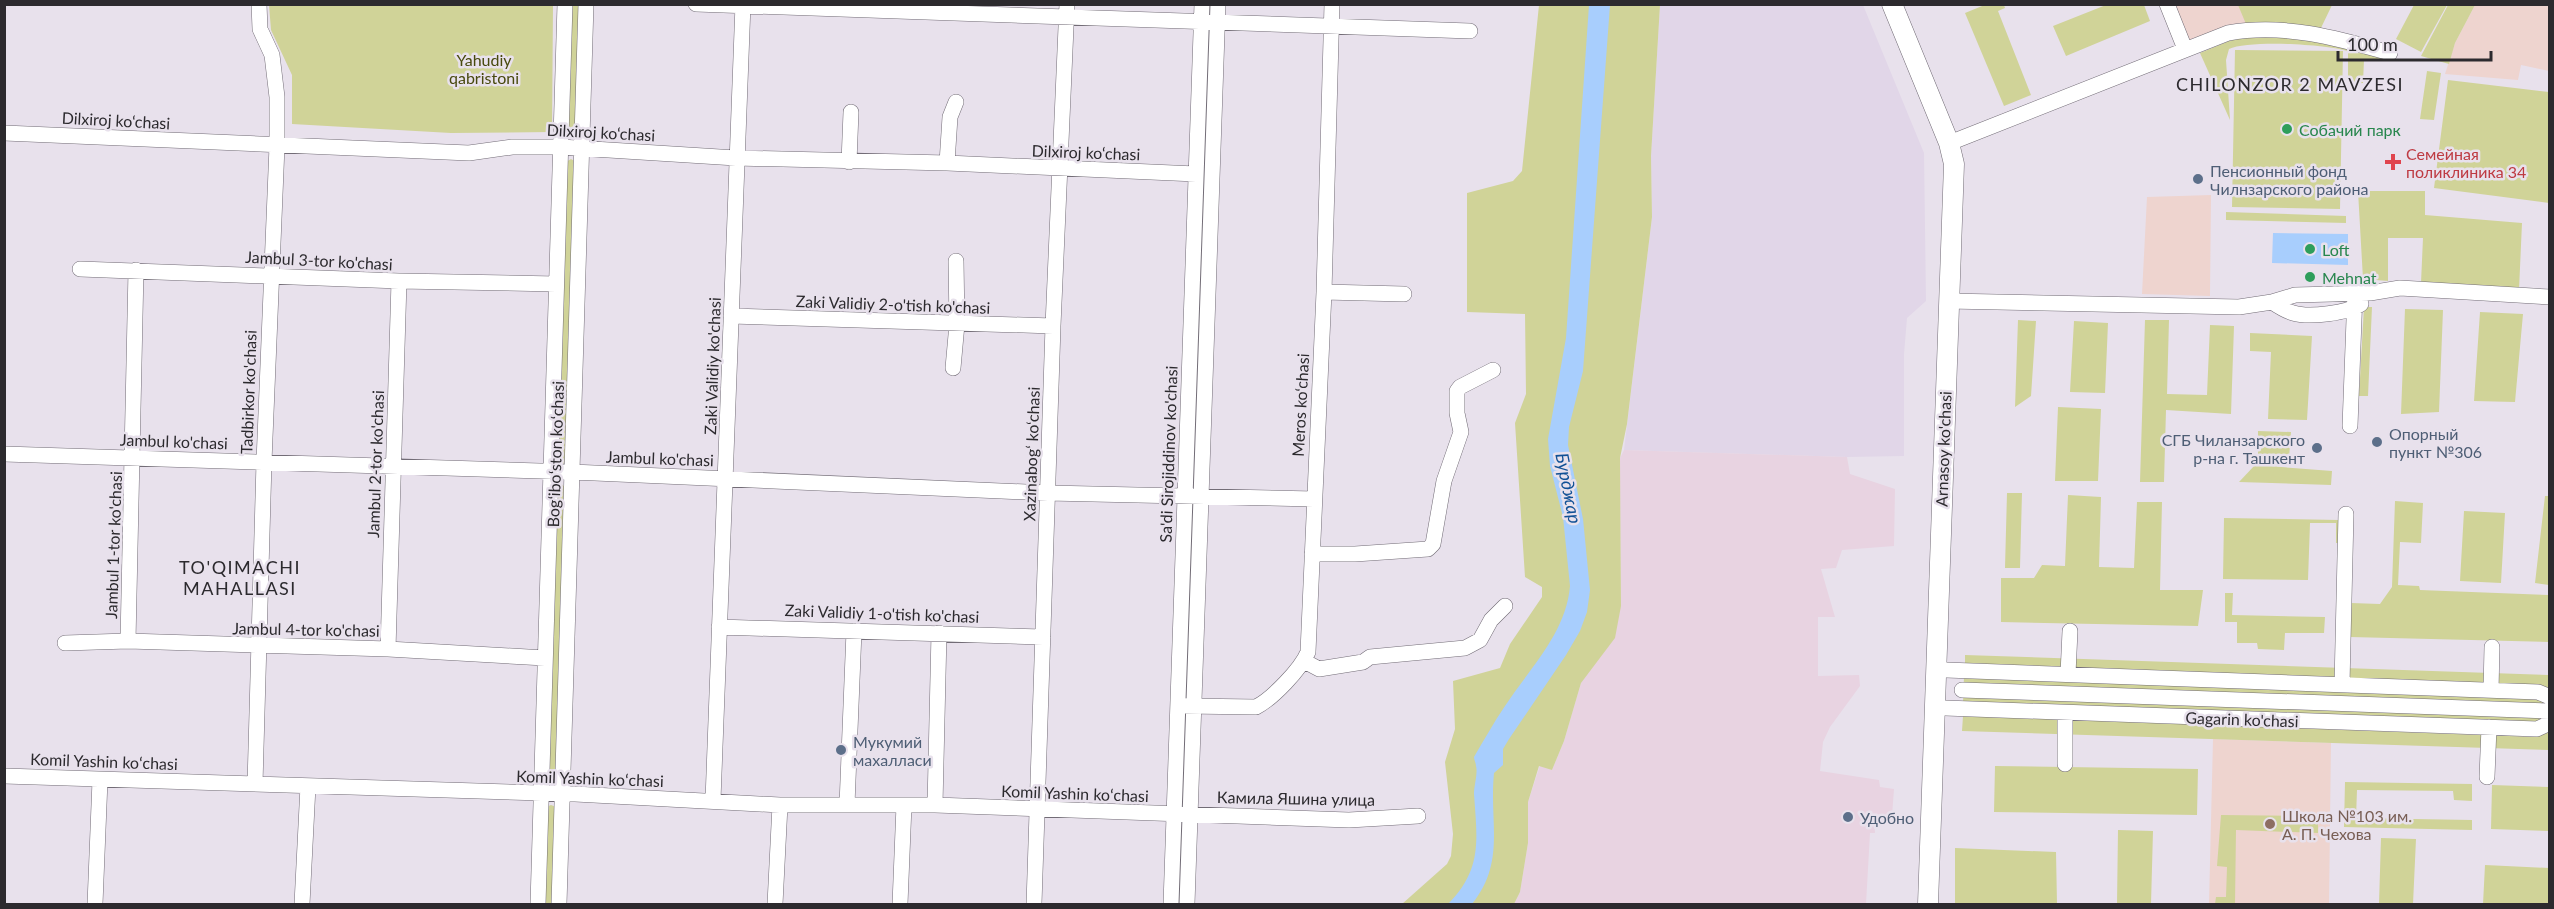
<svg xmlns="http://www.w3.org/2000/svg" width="2554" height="909" font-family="Lato,sans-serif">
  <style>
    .built { fill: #e1d6e8 }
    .industrial { fill: #e8d3e1 }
    .education { fill: #eed4cf }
    .green { fill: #d0d398 }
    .water { fill: #a8cefd }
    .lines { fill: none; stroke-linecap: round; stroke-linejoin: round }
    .minor-casing { stroke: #726c76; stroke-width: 16 }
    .major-casing { stroke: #726c76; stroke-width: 21 }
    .minor { stroke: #fff; stroke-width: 15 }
    .major { stroke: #fff; stroke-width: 20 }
    .leisure-dot { fill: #2e9e5b; stroke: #e8e1ec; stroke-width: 2 }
    .health-dot { fill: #e0444e; stroke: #e8e1ec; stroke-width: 2 }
    .service-dot { fill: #5c6f8a; stroke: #e8e1ec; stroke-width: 2 }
    .education-dot { fill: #8d6e63; stroke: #e8e1ec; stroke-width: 2 }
    .labels { text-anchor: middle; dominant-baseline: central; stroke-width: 5; stroke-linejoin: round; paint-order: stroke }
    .park-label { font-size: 16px; fill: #48490e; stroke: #e8e1ec }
    .street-label { font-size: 16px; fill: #2c2a2e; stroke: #e8e1ec }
    .leisure-label { font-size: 16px; fill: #27864d; stroke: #e8e1ec; text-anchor: start }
    .health-label { font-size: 16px; fill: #be3a42; stroke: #e8e1ec; text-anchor: start }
    .service-label { font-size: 16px; fill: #4e5e75; stroke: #e8e1ec; text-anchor: start }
    .education-label { font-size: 16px; fill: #785e54; stroke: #e8e1ec; text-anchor: start }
    .neighbourhood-label { font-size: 18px; letter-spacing: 1.5px; fill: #2c2a2e; stroke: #e8e1ec }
    .water-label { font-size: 18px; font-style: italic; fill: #115196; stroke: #e8e1ec }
  </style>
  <rect width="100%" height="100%" fill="#e8e1ec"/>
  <path class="built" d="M1660,5h203l61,148 2,148 -19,17 -3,36v102l-57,1 -223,-7 28,-233 -1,-61z"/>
  <path class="industrial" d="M1624,450l223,7 3,17 45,15 -1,57 -52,4 -6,18 -15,1 14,48h-17v59l41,-1 1,11 -30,41 -7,15 -3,29 59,9 1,7 14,2 -2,27 -18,-1 1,18h-5l-4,71h-352l6,-12 8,-49v-41l12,-37 12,5 12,-29 17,-58 40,-77 -1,-125v-23z"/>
  <path class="education" d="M2170,5h162l-146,39z
    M2475,5h74v66l-28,-6 -3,15 -73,-6 10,-31z
    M2211,195l-1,101 -68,-2 5,-97z
    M2213,739l118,4 -2,161h-120z"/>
  <path class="green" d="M1987,4l17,1 1,3 -7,3 33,84 -27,11 -39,-93z
    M269,5h284l-1,127 -101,1 -159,-9v-49l-21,-45z
    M571,5h11l-4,123 -5,4 -5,-3z
    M1539,5h121l-9,151 1,61 -25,207 -7,34 1,148 -6,32 -34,45 -17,58 -12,29 -13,-4 -11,36v41l-8,49 -6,12h-112l45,-40 4,-8 2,-22 -8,-72 10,-33 -2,-48 47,-13 10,-24 32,-47v-10l-17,-10 -10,-154 11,-29 -1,-80 -58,-2v-119l46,-12 9,-10z
    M2106,5h38l6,16 -84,35 -13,-30z
    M2238,5h94l-12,25 -74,-6z
    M2414,5h33l-26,47 -25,-13z
    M2448,5h27l-20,38 -6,21 -28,-8z
    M2262,33l39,4 87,21v3l-24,-1 -1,23 -15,1v-33c-22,-7 -100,-11 -119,-2l-3,11 4,60 -30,-67 29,-12z
    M1206,34h6l-15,444h-4z
    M2235,50l108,1 -3,158 -108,-2z
    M2427,71l14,2 -7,47 -14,-1z
    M2448,80l101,12v111l-115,-15z
    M571,159l5,3 -9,297 -4,5 -5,-4 8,-298z
    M2358,191h67v24l97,8 -3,67 -98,-7 2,-45h-35v43l-25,-2z
    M2226,212l120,4v7l-120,-3z
    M2364,307h8l-4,89h-9z
    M2405,309l38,1 -4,102 -38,2z
    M2480,312l43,2 -8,88 -41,-1z
    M2018,320l18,1 -5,75 -16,11z
    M2145,320h24l-2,74 40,1 3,-70 24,1 -3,88 -65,-4 -2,72h-24z
    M2074,321l34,2 -3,70 -35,-1z
    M2250,333l62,3 -5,84 -39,-1 3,-67 -21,-1z
    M2058,407l43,2 -3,72h-43z
    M2258,431l33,1 -2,26 -31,-3z
    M2255,465l77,6 -1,14 -92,-3z
    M561,484l4,3 -9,291 -4,4 -4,-3 9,-292z
    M2007,493h15l-2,75h-15z
    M2068,495l33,2 -2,70 35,1 3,-66h25l-2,88h43l-5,36 -197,-4v-44h33l8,-13 23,1z
    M2545,496h4v89l-14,-2z
    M2395,501l28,2 -2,40 -21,-1 -2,43 21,1 1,4 129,5v47l-199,-5 1,-34 29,1 12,-17z
    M2464,511l41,2 -4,70 -41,-2z
    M2224,518l115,2 -1,23h-2v-20h-26l-2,57 -85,-1z
    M2225,593h8l-1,22 93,2 -1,16h-39l-1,17 -26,-1 -1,-6h-20v-21h-12z
    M1965,655l584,20v75l-587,-19 1,-15 573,21 1,-13 -574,-21 1,-27 573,9 -572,-22z
    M1995,766l203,3 -1,46 -203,-3z
    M2345,782l127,2v17l-18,-1 -1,-9 -96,-1 -1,28 116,2v10l-128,-3z
    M2492,785l57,2v44l-58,-2z
    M551,805l5,2 -3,97h-9l2,-97z
    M2221,815l97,1v17l-82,-3 -1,74h-20l1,-7h10l1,-30 -10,-1z
    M2118,830l35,1 -2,73h-34z
    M2381,838l35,1 -3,65h-34z
    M1955,848l101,4 1,52 -102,-1z
    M2485,865l64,3v36h-66z"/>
  <path class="water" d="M1589,5h21l-27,366 -14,56 -1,18 15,74 7,71 -3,22 -7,19 -14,24 -57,84 -6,10v16l-9,8c-5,49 12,89 -22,131h-24c35,-35 29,-65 26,-110 0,-8 4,-21 2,-28 0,-3 -2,-6 -2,-9 10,-17 20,-35 31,-51 25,-38 61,-73 65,-120l-7,-69 -13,-51 -2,-27 18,-101z
    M2273,233l75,1v31l-76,-2z"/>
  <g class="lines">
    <g class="minor-casing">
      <path id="minor" d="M696,4l774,27
        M2167,4l18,45
        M4,133l465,20 43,-6h49l175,11 211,5 249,11
        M1957,140l271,-107c56,-10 109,5 162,20
        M849,162l2,-50
        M947,163l3,-46 6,-15
        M80,269l319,12 157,3
        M1324,292l80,2
        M1948,301l291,6 33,-5 23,-7 75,-2 30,-5 150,9
        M2272,302c6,4 14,9 21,11 16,5 55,0 68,-9
        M731,316l322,10
        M953,368l4,-44 -1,-63
        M2350,426l5,-133
        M4,454l568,18 476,21 266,6
        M1312,554h43l73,-5 5,-5 11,-63 17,-49 -4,-19v-22l3,-4 33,-17
        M719,627l324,10
        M128,641l8,-371
        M65,643l63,-2 260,8 157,9
        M388,649l11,-368
        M1304,661l15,8 44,-7 7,-5 95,-9 15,-8 11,-20 14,-14
        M1946,670l592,22 12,5
        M2068,674l2,-43
        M2342,684l4,-170
        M1962,690l588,21
        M2491,690l1,-43
        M1186,706l70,1c16,-8 45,-38 52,-55l16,-360 8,-288
        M1945,708l592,21 13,-6
        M2065,764v-51
        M4,776l571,18 205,11h155l414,15 69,-4
        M2487,777l2,-50
        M255,784l9,-322 13,-316v-49l-5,-42 -12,-26 -1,-25
        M713,800l30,-796
        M847,805l7,-174
        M935,805l4,-172
        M95,904l5,-124
        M302,904l6,-118
        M538,904l27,-900
        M559,904l27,-900
        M775,904l5,-99
        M900,904l4,-99
        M1034,904l19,-578 14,-322
        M1171,904l31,-900
        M1187,904l31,-900"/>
    </g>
    <g class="major-casing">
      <path id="major" d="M1892,4l57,139 5,21 -26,740"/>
    </g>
    <use href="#minor" class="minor"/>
    <use href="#major" class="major"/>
  </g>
  <g class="leisure-dot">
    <circle cx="2287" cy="129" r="6"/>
    <circle cx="2310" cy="249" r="6"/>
    <circle cx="2310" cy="277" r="6"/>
  </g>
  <path class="health-dot" d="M2390 153h6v6h6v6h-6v6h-6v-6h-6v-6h6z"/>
  <g class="service-dot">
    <circle cx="2198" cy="179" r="6"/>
    <circle cx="2377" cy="442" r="6"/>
    <circle cx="2317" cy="448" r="6"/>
    <circle cx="841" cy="750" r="6"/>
    <circle cx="1848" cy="817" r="6"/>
  </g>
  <circle class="education-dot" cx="2270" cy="824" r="6"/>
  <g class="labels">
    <g class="park-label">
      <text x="484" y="59">Yahudiy<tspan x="484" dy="18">qabristoni</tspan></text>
    </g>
    <g class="street-label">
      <text transform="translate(116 120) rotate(3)">Dilxiroj ko‘chasi</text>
      <text transform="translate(601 132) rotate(3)">Dilxiroj ko‘chasi</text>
      <text transform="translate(1086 152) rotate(2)">Dilxiroj ko‘chasi</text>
      <text transform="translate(319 260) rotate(3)">Jambul 3-tor ko'chasi</text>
      <text transform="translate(893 304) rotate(2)">Zaki Validiy 2-o'tish ko'chasi</text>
      <text transform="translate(712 366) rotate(-88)">Zaki Validiy ko'chasi</text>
      <text transform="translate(248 392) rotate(-88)">Tadbirkor ko'chasi</text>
      <text transform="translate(1300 405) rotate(-87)">Meros ko‘chasi</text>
      <text transform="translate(174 441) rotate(2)">Jambul ko'chasi</text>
      <text transform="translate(1943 449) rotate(-88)">Arnasoy ko'chasi</text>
      <text transform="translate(555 454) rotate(-88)">Bogʻiboʻston koʻchasi</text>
      <text transform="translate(1031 454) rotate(-88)">Xazinabog‘ ko‘chasi</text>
      <text transform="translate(1168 454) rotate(-88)">Sa'di Sirojiddinov ko'chasi</text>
      <text transform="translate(660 458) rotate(2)">Jambul ko'chasi</text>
      <text transform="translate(375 464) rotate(-88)">Jambul 2-tor ko'chasi</text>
      <text transform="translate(113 545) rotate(-88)">Jambul 1-tor ko'chasi</text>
      <text transform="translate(882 613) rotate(2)">Zaki Validiy 1-o'tish ko'chasi</text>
      <text transform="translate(306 629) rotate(1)">Jambul 4-tor ko'chasi</text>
      <text transform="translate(2242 719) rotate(2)">Gagarin ko'chasi</text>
      <text transform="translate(104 761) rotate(2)">Komil Yashin koʻchasi</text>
      <text transform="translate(590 778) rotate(2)">Komil Yashin koʻchasi</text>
      <text transform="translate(1075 793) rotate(2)">Komil Yashin koʻchasi</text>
      <text transform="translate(1296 798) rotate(1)">Камила Яшина улица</text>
    </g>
    <g class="leisure-label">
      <text x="2299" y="129">Собачий парк</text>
      <text x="2322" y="249">Loft</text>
      <text x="2322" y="277">Mehnat</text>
    </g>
    <g class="health-label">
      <text x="2406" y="153">Семейная<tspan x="2406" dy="18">поликлиника 34</tspan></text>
    </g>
    <g class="service-label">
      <text x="2210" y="170">Пенсионный фонд<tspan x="2210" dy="18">Чилнзарского района</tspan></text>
      <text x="2389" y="433">Опорный<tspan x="2389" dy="18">пункт №306</tspan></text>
      <text x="2305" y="439" text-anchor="end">СГБ Чиланзарского<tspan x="2305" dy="18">р-на г. Ташкент</tspan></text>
      <text x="853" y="741">Мукумий<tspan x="853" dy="18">махалласи</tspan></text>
      <text x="1860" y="817">Удобно</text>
    </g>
    <g class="education-label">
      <text x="2282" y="815">Школа №103 им.<tspan x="2282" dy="18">А. П. Чехова</tspan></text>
    </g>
    <g class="neighbourhood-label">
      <text x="2290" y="84">CHILONZOR 2 MAVZESI</text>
      <text x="240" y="567">TO'QIMACHI<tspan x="240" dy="21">MAHALLASI</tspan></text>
    </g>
    <g class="water-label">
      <text transform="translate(1569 488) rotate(79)">Бурджар</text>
    </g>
  </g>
  <rect width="2554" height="909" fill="none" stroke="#2c2a2e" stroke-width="12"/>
  <path d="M2338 51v9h153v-9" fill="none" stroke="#2c2a2e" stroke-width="3"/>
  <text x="2347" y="51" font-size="18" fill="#2c2a2e" stroke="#e8e1ec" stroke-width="4.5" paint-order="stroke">100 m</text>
</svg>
